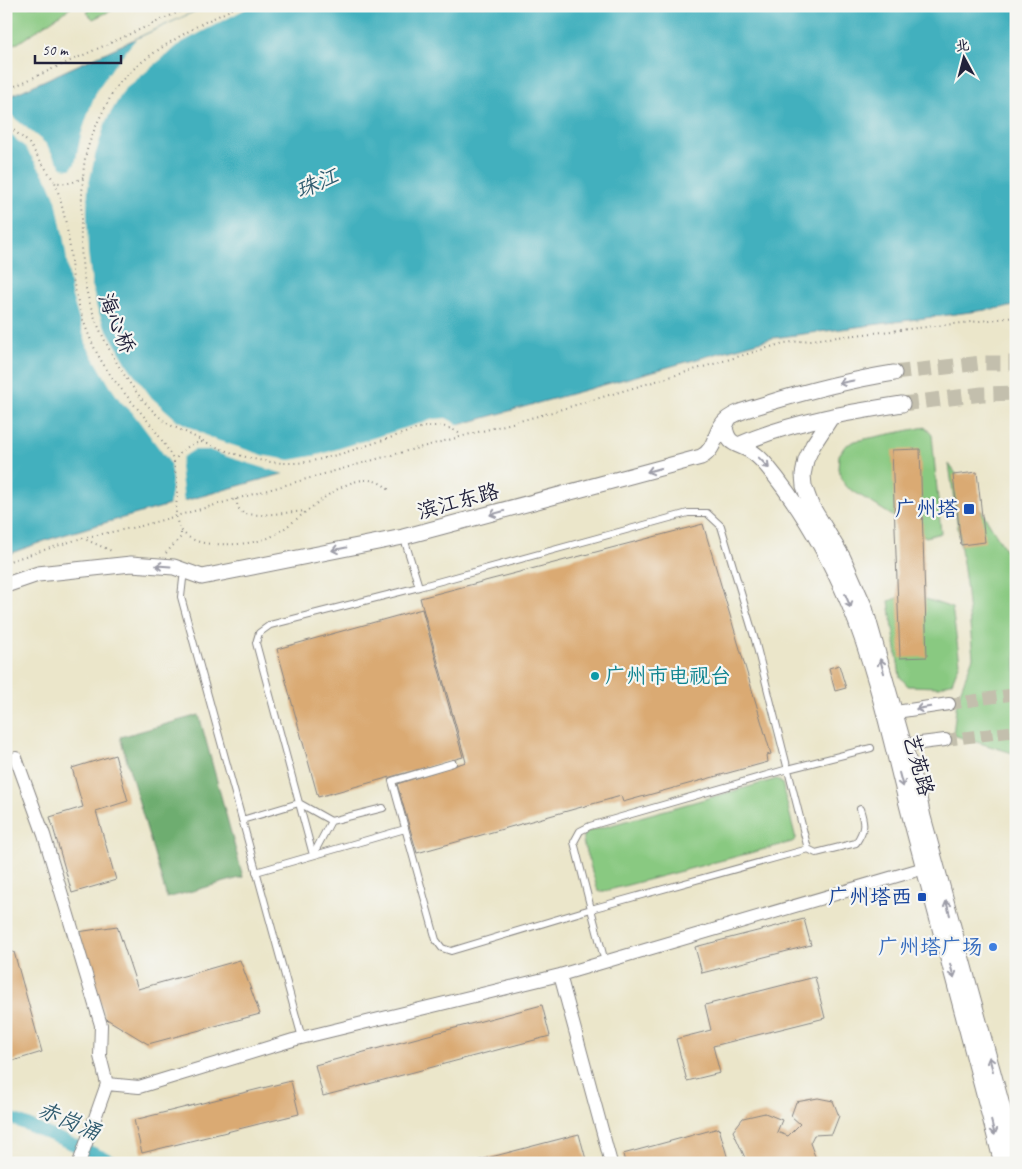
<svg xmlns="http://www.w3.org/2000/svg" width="1022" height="1169" font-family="Caveat,'LXGW WenKai TC',sans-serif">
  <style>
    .green { fill: #89c981; stroke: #56765e }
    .forest { fill: #6ead6f; stroke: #486855 }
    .water { fill: #42b0be; stroke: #32697c }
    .pier { fill: #ebe6ca }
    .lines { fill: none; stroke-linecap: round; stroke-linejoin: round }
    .canal { stroke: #42b0be; stroke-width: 12 }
    .building { fill: #daaa73 }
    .minor-tunnel { stroke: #c3bfad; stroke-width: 12; stroke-dasharray: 12 6; stroke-linecap: butt }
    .tertiary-tunnel { stroke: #c3bfad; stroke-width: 15; stroke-dasharray: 15 8; stroke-linecap: butt }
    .service-casing { stroke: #868482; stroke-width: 8 }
    .minor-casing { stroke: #868482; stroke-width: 14 }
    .tertiary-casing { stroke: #868482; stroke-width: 17 }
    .path { stroke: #868482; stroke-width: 2; stroke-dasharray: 1 4; stroke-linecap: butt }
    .service { stroke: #fff; stroke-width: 6 }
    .minor { stroke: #fff; stroke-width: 12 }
    .tertiary { stroke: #fff; stroke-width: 15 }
    .oneway { stroke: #9c9ca7 }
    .transit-dot { fill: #1a4fb4; stroke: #f6f6f2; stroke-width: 2 }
    .culture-dot { fill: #0f9aa8; stroke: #f6f6f2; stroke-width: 2 }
    .shop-dot { fill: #3f7fe0; stroke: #f6f6f2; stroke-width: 2 }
    .labels { text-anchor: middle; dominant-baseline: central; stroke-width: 4.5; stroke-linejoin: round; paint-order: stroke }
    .street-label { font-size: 21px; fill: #22223b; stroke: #f6f6f2 }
    .transit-label { font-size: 21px; fill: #164399; stroke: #f6f6f2; text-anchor: end }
    .culture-label { font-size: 21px; fill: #0d838f; stroke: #f6f6f2; text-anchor: start }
    .shop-label { font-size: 21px; fill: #366cbe; stroke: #f6f6f2; text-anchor: end }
    .water-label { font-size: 22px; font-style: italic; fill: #2f5b6f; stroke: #f6f6f2 }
  </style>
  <rect width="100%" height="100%" fill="#f6f6f2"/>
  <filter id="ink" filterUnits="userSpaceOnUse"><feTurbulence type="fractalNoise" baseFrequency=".02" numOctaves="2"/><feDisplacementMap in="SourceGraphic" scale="10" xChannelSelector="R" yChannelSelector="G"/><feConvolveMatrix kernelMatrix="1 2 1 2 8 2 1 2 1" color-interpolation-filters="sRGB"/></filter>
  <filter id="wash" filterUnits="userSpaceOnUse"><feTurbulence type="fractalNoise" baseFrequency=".0096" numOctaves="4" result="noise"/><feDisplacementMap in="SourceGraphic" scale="20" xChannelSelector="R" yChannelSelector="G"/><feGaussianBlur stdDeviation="1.12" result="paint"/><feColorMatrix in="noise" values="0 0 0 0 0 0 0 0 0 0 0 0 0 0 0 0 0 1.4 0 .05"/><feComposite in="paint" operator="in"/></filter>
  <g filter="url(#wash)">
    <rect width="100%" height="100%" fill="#ebe6ca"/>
    <path class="green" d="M6,6h67l-55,37 -12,2z
      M91,6h30l-28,13 -6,-6z
      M925,427l7,8 9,98 -15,4 -81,-51 -7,-17 1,-14 6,-9 10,-5z
      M949,464l26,36 41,67v187l-63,-19 4,-35 16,-43 -7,-73z
      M905,595l15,2 32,11 8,54 -8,20 -13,5 -31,-1 -8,-9 -11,-76z
      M777,779l5,4 14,56 -4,3 -187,49h-7l-15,-49v-7l3,-3z"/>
    <path class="forest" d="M199,715l44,162 -76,21 -47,-161z"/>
    <path class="water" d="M207,6h809v300l-243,32 -683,189 -40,12 -44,16v-457z"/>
    <path class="pier" d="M207,6h44l-70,37 -57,47 -18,31 -11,35 -7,32 -1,23 1,41 4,34 5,22 6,15 25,43 24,32 25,22 36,19 53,17 24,4 28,-5 116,-36 12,-1 15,8 -174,49 -56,-17 -22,-8h-15l-11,7 -3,9 4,37 -15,5 3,-27 -2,-18 -38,-51 -11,-10 -11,-16 -23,-40 -16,-53 -6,-47 -9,-46 -7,-17 -24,-36 -19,-16v-20l39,32 17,25 8,1 5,-5 6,-29 10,-30 6,-15 18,-26 21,-25z"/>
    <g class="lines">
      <path class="canal" d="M6,1116l111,47"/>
    </g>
    <g id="blocks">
      <path class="building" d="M920,449l7,208 -27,1 -8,-208z
        M977,472l8,70 -24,3 -8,-70z
        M703,524l68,230 -4,1 1,7 -145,40 -2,-6 -204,57 -20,-69 69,-22 -46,-164z
        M422,609l41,148 -145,40 -41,-148z
        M839,665l7,23 -11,3 -6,-23z
        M115,755l13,46 -32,10 20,69 -44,13 -22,-76 33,-10 -11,-39z
        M804,919l7,26 -109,28 -7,-26z
        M117,926l21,63 102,-29 20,54 -112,30 -43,-26 -27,-86z
        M14,952l28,100 -36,11v-110z
        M815,977l10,41 -112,28 7,27 -33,8 -11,-42 35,-9 -6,-25z
        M542,1005l8,31 -227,60 -8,-31z
        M291,1081l8,33 -157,39 -8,-33z
        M818,1098l15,3 6,15 -7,18 -18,1 -4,8 6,16 6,4h-71l-5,-3 -13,-29 10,-13 22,-5 17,7 -5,12 11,4 12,-12 -9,-8 5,-14z
        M719,1128l10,35h-104l-2,-9z
        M579,1134l8,29h-115v-1z"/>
    </g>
  </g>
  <g filter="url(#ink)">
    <use href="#blocks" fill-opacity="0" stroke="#868482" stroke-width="1"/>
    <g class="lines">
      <path class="minor-tunnel" d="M949,704l67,-10
        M945,740l71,-9"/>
      <path class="tertiary-tunnel" d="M894,373l87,-10h35
        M902,404l80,-10 34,-1"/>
      <g class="service-casing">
        <path id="service" d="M404,538l15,49 269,-74h19l14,13 34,114 53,209 8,4 40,-10c9,-14 9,-19 4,-34
          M186,572l-3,7 -2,18 121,441
          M453,763l-61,18 44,159 6,8 9,3 140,-42 14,53
          M242,820l57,-17 14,52
          M331,821l52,-13
          M808,849l-217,60 -17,-67 6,-11 10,-5 198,-57 83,-21
          M313,855l18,-34 -32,-18 -43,-160 3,-10 11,-8 149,-38
          M256,872l149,-43"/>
      </g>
      <g class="minor-casing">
        <path id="minor" d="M892,723l4,-11 53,-8
          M898,740l7,5 40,-5
          M16,758l28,77 57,190 -1,31 7,28 -28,79
          M560,975l51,188
          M107,1084l32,3 154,-47 267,-65 371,-109"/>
      </g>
      <g class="tertiary-casing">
        <path id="tertiary" d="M832,416l-19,29 -7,15 -3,15 1,11 7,19 32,53 22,50 54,190 4,19 80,292 12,54
          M729,418l-4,9c3,18 11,16 24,23 7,4 13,10 18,16 34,41 61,89 82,138 28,67 43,142 61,212 31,116 62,231 92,347
          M738,445c52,-23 108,-32 164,-41
          M6,585l32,-11 93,-10 43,3 28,10 201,-40 298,-80c16,-8 13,-27 25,-37 11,-9 27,-12 39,-16 42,-13 85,-24 129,-31"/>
      </g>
      <path class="path" d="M237,6c-16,10 -33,15 -48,25 -26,15 -53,32 -72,55 -4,5 -7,12 -10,18 -8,14 -15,30 -20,46 -4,14 -4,30 -5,45 -2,38 -3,78 10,115 13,37 42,89 75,113 6,4 15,7 22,11 36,19 81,35 123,27 30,-6 58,-17 87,-26 12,-4 24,-9 36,-9 10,-1 19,4 27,9
        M6,90l186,-84
        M6,124l22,18 26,39
        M83,177c-9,6 -18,8 -28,5 7,22 12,43 15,66 1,15 2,30 6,45 4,19 10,37 18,54 21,45 60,71 80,115 7,-12 15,-18 28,-20
        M174,462c1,10 3,20 3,30 0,13 -4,26 4,38 7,10 22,14 34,14 17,1 37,0 53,-6 32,-13 86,-84 121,-48
        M236,499l2,9 6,6 18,1 44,-4
        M82,538l32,14
        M166,553l15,-16v-6
        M6,562l76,-24 59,-12 236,-67 165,-44 242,-72 232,-26"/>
      <use href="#service" class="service"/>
      <use href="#minor" class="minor"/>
      <use href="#tertiary" class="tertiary"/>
    </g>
    <defs><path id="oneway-shaft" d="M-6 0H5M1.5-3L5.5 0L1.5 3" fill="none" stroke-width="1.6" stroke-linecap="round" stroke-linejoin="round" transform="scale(1.25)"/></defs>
    <g class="oneway">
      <use href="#oneway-shaft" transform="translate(846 382) rotate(168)"/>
      <use href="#oneway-shaft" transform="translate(764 463) rotate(46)"/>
      <use href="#oneway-shaft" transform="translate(654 470) rotate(165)"/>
      <use href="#oneway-shaft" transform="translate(497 513) rotate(165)"/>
      <use href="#oneway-shaft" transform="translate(339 549) rotate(169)"/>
      <use href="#oneway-shaft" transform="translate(163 566) rotate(-176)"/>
      <use href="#oneway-shaft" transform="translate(848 601) rotate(67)"/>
      <use href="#oneway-shaft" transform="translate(882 666) rotate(-106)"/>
      <use href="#oneway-shaft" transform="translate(923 708) rotate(171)"/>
      <use href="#oneway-shaft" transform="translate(901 780) rotate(75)"/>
      <use href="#oneway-shaft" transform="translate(948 908) rotate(-105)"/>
      <use href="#oneway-shaft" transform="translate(952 971) rotate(75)"/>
      <use href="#oneway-shaft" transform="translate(991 1064) rotate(-105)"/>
      <use href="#oneway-shaft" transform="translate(993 1128) rotate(76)"/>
    </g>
  </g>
  <g class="transit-dot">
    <rect x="963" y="503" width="12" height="12" rx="2.5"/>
    <rect x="917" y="892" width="10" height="10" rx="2.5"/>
  </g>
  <circle class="culture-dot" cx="595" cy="676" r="5"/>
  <circle class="shop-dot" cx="993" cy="947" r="5"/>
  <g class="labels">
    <g class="street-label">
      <text transform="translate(117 323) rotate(67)">海心桥</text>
      <text transform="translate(458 501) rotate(-15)">滨江东路</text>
      <text transform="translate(919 765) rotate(75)">艺苑路</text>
    </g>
    <g class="transit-label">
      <text x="958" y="509">广州塔</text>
      <text x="912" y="897">广州塔西</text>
    </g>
    <g class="culture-label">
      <text x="605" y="676">广州市电视台</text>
    </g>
    <g class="shop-label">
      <text x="983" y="947">广州塔广场</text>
    </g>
    <g class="water-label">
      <text transform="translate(317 183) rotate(-23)">珠江</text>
      <text transform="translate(69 1121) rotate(23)">赤岗涌</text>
    </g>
  </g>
  <rect width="1022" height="1169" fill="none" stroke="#f6f6f2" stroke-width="25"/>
  <g transform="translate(964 58) rotate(353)" stroke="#f6f6f2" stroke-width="4" paint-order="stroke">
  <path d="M0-4L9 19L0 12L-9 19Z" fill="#22223b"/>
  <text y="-8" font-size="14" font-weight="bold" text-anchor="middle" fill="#22223b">北</text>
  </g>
  <path d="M35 55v8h86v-8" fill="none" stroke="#22223b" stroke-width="2.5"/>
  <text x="42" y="55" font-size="15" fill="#22223b" stroke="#f6f6f2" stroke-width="4" paint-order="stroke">50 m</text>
</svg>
